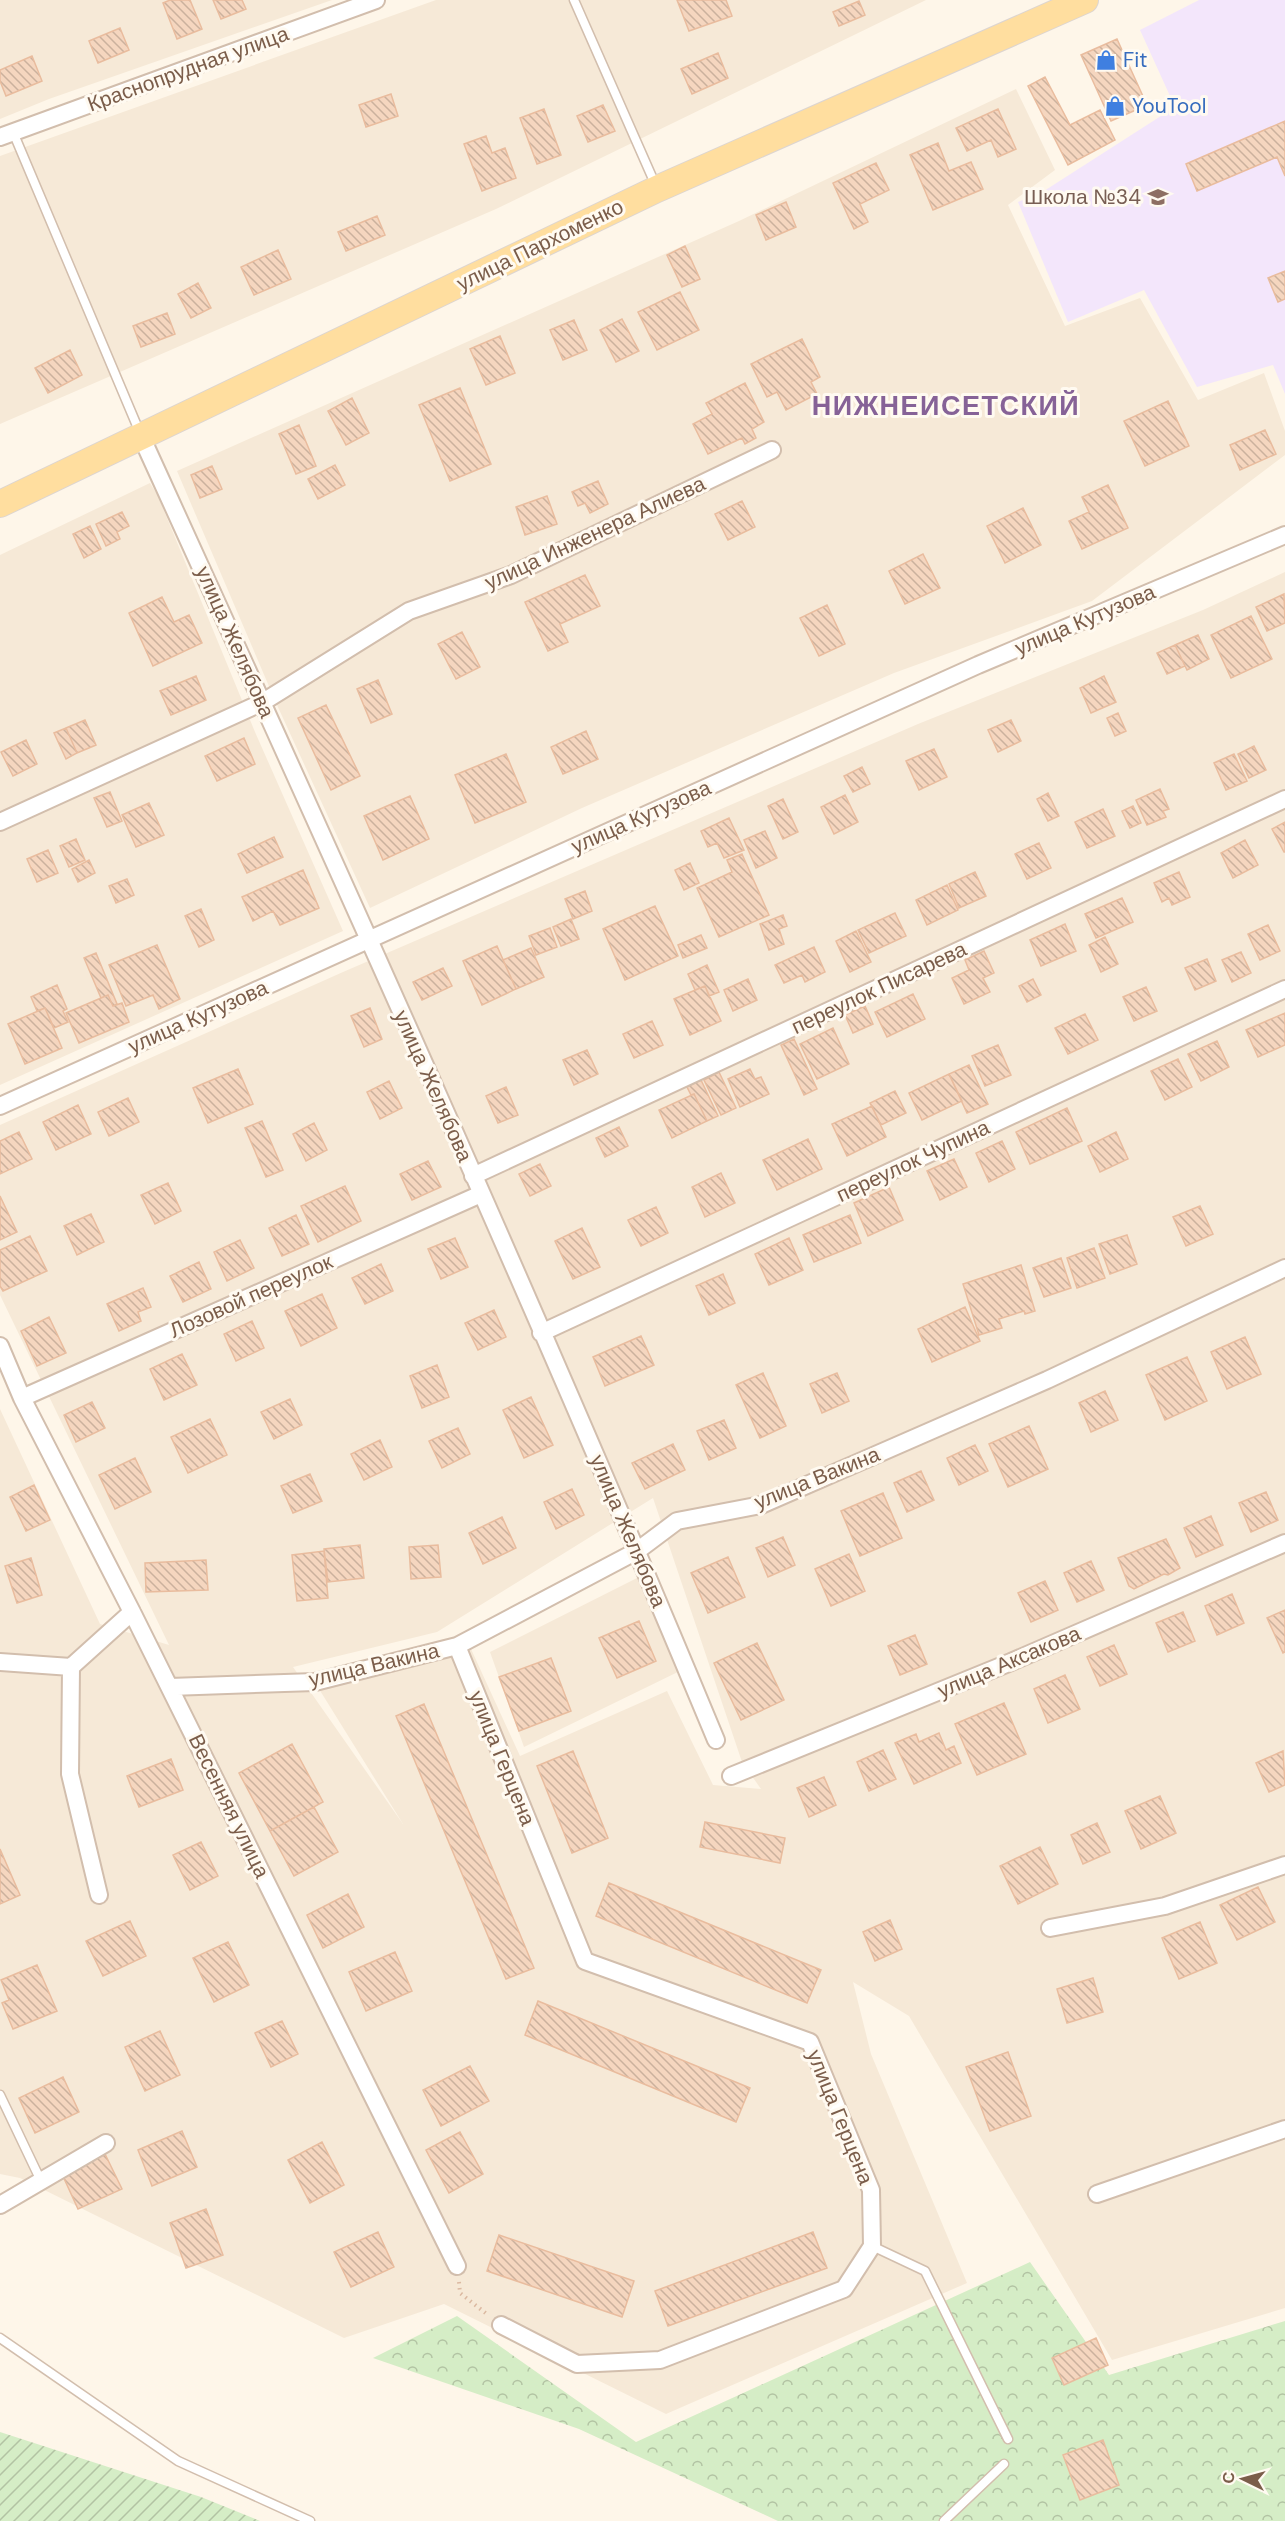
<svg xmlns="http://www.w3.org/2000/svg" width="1285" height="2521" font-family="'DM Sans',sans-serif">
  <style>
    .residential { fill: #f6e9d7; fill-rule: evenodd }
    .education { fill: #f3e6fb }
    .forest { fill: url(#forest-crowns) }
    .garden { fill: url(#garden-furrows) }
    .building { fill: url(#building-back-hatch); stroke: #e9bc9e; stroke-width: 1.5 }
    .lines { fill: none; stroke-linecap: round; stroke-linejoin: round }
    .lane-casing { stroke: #d2bead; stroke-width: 11 }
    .street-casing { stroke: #d2bead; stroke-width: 20 }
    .primary-casing { stroke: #ddd5d0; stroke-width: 28 }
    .path { stroke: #dbb9a1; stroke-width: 4; stroke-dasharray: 1.5 4.5; stroke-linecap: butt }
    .lane { stroke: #fff; stroke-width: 8 }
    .street { stroke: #fff; stroke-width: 16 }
    .primary { stroke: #ffde9f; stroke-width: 26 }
    .labels { text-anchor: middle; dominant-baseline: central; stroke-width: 6; stroke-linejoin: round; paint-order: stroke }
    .shop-label { font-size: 21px; fill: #366cbe; stroke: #fffaf1; text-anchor: start }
    .street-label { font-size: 21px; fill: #7b5d4a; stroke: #fffaf1 }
    .education-label { font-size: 21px; fill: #785e54; stroke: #fffaf1; text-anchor: end }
    .district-label { font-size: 27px; font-weight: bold; letter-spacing: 1.5px; fill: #866297; stroke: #fffaf1 }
  </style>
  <defs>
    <pattern id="forest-crowns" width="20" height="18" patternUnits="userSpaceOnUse" patternTransform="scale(1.5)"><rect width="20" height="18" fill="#d5edc6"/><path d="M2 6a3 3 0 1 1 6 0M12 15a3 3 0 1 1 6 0" fill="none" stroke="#b2c3a3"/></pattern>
    <pattern id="garden-furrows" width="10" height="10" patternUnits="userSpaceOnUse" patternTransform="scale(1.5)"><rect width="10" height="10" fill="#d5edc6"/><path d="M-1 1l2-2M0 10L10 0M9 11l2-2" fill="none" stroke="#b2c3a3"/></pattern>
    <pattern id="building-back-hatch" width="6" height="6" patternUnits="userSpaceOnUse" patternTransform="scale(1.5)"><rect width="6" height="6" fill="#f5d6bf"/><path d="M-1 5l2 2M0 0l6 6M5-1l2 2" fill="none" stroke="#cbb19d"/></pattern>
  </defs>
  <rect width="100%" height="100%" fill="#fef6e9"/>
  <path class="residential" d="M0,0h332l-283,99 -49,20z
    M436,0h490l-430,209 -496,215v-268z
    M1016,89l39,81 -47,35 57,121 75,-28 58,102 66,-27 21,58v24l-193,146 -198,72 -312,135 -212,100 -93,-203 -100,-234 562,-250z
    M150,483l8,13 97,236 88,199 -343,154v-530z
    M1285,572v1736l-173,52 -203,-344 -56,-34 18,72 96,229 -301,131 -222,-110 -100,34 -324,-160 -20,-4v-765l100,215 69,21 -169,-350v-170l343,-153 575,-248 285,-114zM653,1498l89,264 19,27 -48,-4 -46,-94 -147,65 -49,-107 -152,40 84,135 -110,-157 144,-35z
    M639,1577l43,93 -158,77 -34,-95z"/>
  <path class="education" d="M1199,0h86v394l-12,-29 -76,22 -53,-97 -76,32 -50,-120 26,-11 131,-84 -35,-77z"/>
  <path class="forest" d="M1030,2262l79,113 176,-54v200h-507l-199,-92 -206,-71 84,-42 179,126z"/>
  <path class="garden" d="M0,2432l201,65 59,24h-260z"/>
  <path class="building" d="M170,0h20l12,29 -25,10 -14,-36z
    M213,0h29l4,9 -25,10z
    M677,0h49l6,16 -43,15z
    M859,1l6,14 -26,11 -6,-14z
    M120,28l9,22 -31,13 -9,-22z
    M1117,39l30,66 -36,16 -30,-66z
    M718,53l10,25 -36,16 -11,-25z
    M32,56l10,25 -36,15 -6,-15v-11z
    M1045,77l25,48 30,-15 15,30 -47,25 -40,-79z
    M391,94l7,22 -32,11 -7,-22z
    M603,105l12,26 -27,11 -11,-26z
    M544,109l17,46 -24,9 -17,-46z
    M998,109l18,40 -18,8 -7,-17 -24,11 -11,-23z
    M1285,121v55l-8,-19 -80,34 -11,-27z
    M486,136l6,17 13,-5 11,30 -34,13 -18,-47z
    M938,143l11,28 22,-9 12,27 -50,21 -23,-55z
    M876,163l13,27 -29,14 8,18 -14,7 -21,-46z
    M786,202l10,25 -30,13 -10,-25z
    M377,216l8,19 -39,16 -8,-19z
    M685,246l15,33 -18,8 -15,-32z
    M278,250l13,29 -37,16 -13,-28z
    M1285,271v28l-7,3 -10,-24z
    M198,283l13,25 -20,10 -13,-24z
    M680,292l19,38 -42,20 -19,-38z
    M167,313l8,21 -34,13 -8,-21z
    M622,319l17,32 -23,11 -16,-32z
    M574,320l13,30 -24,10 -13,-30z
    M500,336l15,37 -29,12 -16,-36z
    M802,339l18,38 -9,5 6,12 -31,16 -9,-18 -10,5 -16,-33z
    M70,350l12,25 -34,18 -13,-25z
    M745,383l19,39 -12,7 4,9 -11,6 -3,-6 -34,16 -15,-30 19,-10 -6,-11z
    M460,388l31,76 -41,17 -31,-76z
    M352,398l17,35 -23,12 -18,-34z
    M1168,401l21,45 -44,20 -21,-45z
    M299,425l17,41 -20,8 -17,-40z
    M1265,430l11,24 -36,16 -10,-25z
    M335,465l10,20 -27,14 -10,-20z
    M212,466l10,23 -22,9 -9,-23z
    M598,481l10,23 -18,9 -5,-10 -7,3 -6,-14z
    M1108,485l20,43 -46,21 -13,-28 20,-9 -7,-15z
    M547,496l10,28 -32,11 -9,-28z
    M742,501l13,26 -27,13 -13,-26z
    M1023,508l18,37 -36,18 -18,-37z
    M122,512l7,14 -12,6 3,7 -14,7 -10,-22z
    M90,526l11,23 -17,9 -11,-24z
    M923,554l17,34 -35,16 -16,-33z
    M585,575l15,31 -40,18 8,18 -20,9 -23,-49z
    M1284,594l1,29 -18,8 -11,-24z
    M162,597l12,25 15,-7 13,28 -49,23 -24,-53z
    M827,605l18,39 -26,12 -19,-38z
    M1251,616l21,43 -41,19 -20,-43z
    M462,632l18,35 -24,12 -18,-35z
    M1198,635l11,24 -22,11 -12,-25z
    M1175,645l10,21 -18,8 -10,-21z
    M196,676l10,24 -35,15 -11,-24z
    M1104,676l12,26 -25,11 -11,-25z
    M378,680l14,34 -21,9 -14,-34z
    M326,705l34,71 -29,14 -33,-72z
    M1118,713l8,18 -11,5 -8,-18z
    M85,720l11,25 -19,8 -11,-25z
    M1011,720l10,21 -23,11 -10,-22z
    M66,728l11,25 -11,6 -12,-26z
    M586,731l12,28 -35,15 -12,-27z
    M244,738l11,26 -38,17 -12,-25z
    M26,740l11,24 -24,12 -12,-24z
    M1254,746l12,24 -17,8 -11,-24z
    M934,749l13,28 -28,13 -13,-29z
    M506,754l20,48 -51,21 -20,-48z
    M1234,754l13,27 -21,9 -12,-27z
    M862,767l8,17 -17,8 -9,-16z
    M1160,789l9,20 -6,2 3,6 -19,8 -11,-25z
    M110,792l12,29 -15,6 -13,-29z
    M1048,793l11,23 -11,5 -11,-22z
    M845,795l13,27 -24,12 -13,-27z
    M410,796l19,43 -46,21 -19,-44z
    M783,799l15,33 -15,7 -15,-33z
    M149,803l15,32 -28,12 -14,-32z
    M1133,806l8,17 -11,5 -8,-17z
    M1103,809l12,27 -28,12 -12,-26z
    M729,818l15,32 -20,8 -7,-15 -9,4 -7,-16z
    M1285,822v30h-1l-12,-23z
    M765,831l12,27 -21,10 -12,-28z
    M274,837l9,20 -36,16 -9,-19z
    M76,839l9,21 -16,7 -9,-21z
    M1245,840l13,25 -25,13 -12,-25z
    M1039,843l12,25 -24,11 -12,-25z
    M48,850l10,23 -21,9 -10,-23z
    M742,854l27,61 -50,22 -22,-49 35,-16 -5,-12z
    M89,860l6,13 -17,9 -6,-13z
    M690,863l9,20 -15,7 -9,-20z
    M303,870l16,38 -39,17 -7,-14 -20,10 -11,-24z
    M975,872l11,24 -27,12 -10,-24z
    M1179,872l11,25 -18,8 -3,-7 -7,4 -8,-19z
    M127,879l7,16 -18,8 -7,-17z
    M947,885l11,25 -31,15 -11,-25z
    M585,891l7,20 -19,8 -8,-20z
    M1122,898l11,24 -37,16 -11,-24z
    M655,906l23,50 -53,24 -22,-51z
    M201,909l13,31 -15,7 -14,-31z
    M895,913l11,23 -37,17 -11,-23z
    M783,915l4,11 -8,3 5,15 -15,6 -9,-26z
    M571,919l8,20 -18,7 -8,-19z
    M1065,924l11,27 -35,15 -11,-26z
    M1268,925l12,26 -20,9 -12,-26z
    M550,928l7,19 -21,8 -7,-19z
    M856,931l15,31 -21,10 -14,-31z
    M701,935l6,13 -24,10 -5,-13z
    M1105,937l13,27 -17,8 -12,-27z
    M157,945l23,54 -21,10 -6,-14 -27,11 -17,-41z
    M497,946l19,43 -34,16 -19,-44z
    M814,947l11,25 -20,10 -3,-7 -18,8 -9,-18z
    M531,948l13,29 -28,12 -13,-29z
    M984,951l10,22 -11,5 7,14 -26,12 -12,-26 17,-8 -4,-10z
    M1241,952l10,21 -19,9 -10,-22z
    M96,953l21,51 -4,2 -5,-11 -7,3 -17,-40z
    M1207,959l9,22 -21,9 -10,-22z
    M707,965l12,27 -10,4 -4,-10 -10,4 -7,-16z
    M443,968l9,18 -30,14 -9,-18z
    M748,979l9,21 -24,11 -9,-21z
    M1033,979l8,16 -14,7 -8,-16z
    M57,985l10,24 -4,2 5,11 -14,6 -9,-20 -8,3 -6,-14z
    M705,986l16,35 -31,14 -16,-36z
    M1146,987l11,24 -23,10 -11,-24z
    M913,994l12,25 -38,18 -12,-25z
    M108,995l5,11 9,-3 7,19 -50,21 -13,-30z
    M865,1006l8,18 -20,9 -8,-18z
    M45,1008l17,40 -37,16 -17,-40z
    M370,1008l12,31 -18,8 -13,-31z
    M1285,1013v32l-27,12 -12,-27z
    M1085,1014l13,26 -30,14 -13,-26z
    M652,1021l11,24 -29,13 -11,-24z
    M833,1028l16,36 -32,15 -17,-35z
    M794,1039l23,50 -13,6 -23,-50z
    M1217,1041l12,26 -28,14 -13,-27z
    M998,1045l13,30 -26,11 -13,-30z
    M587,1050l11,24 -24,11 -11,-25z
    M1178,1059l14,28 -27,13 -14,-29z
    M969,1065l19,39 -21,9 -18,-39z
    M238,1069l15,35 -45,19 -15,-35z
    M750,1069l5,10 6,-2 8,17 -29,13 -12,-28z
    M719,1072l17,36 -15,7 -17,-35z
    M949,1074l13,27 -40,19 -13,-27z
    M701,1080l17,36 -11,5 -13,-27 -3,1 -4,-8z
    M389,1081l13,27 -22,11 -13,-27z
    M506,1087l12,28 -20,8 -12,-27z
    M895,1091l11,22 -25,12 -11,-22z
    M694,1094l13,27 -35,17 -13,-28z
    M128,1098l11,24 -30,14 -11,-24z
    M78,1105l13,29 -35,16 -13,-28z
    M872,1106l14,31 -39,19 -15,-32z
    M1067,1108l15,33 -52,23 -14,-32z
    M262,1121l21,49 -17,7 -21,-49z
    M314,1123l13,27 -21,11 -13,-27z
    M619,1127l9,19 -23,11 -9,-19z
    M19,1132l13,27 -32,15v-33z
    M1116,1132l12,27 -28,13 -12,-26z
    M808,1139l14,30 -45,21 -14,-30z
    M1002,1141l13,28 -26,13 -13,-29z
    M954,1159l13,28 -27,13 -13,-29z
    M428,1161l13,26 -29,13 -12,-26z
    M540,1164l11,22 -21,10 -11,-22z
    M721,1173l14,30 -30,14 -13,-30z
    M168,1183l13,28 -26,13 -14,-29z
    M345,1186l16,35 -43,21 -17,-36z
    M889,1187l14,33 -35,16 -14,-33z
    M0,1196l17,36 -17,8z
    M1200,1206l13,28 -27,12 -13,-29z
    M656,1207l12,26 -27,13 -13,-26z
    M91,1214l13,28 -27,13 -13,-29z
    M296,1215l13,29 -27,12 -13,-28z
    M850,1215l11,28 -47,19 -11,-27z
    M582,1228l18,39 -27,12 -18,-38z
    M1127,1235l10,29 -27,10 -11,-30z
    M30,1236l17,35 -44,20 -3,-5v-36z
    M455,1238l13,29 -27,12 -13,-30z
    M789,1238l14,32 -34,15 -14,-31z
    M240,1240l14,28 -27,13 -13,-29z
    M1094,1248l11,30 -28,10 -10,-30z
    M1061,1258l10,30 -27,9 -11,-29z
    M199,1262l12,27 -28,13 -13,-26z
    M381,1264l12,27 -28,13 -13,-26z
    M1021,1265l14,46 -10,3 -1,-3 -25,8 3,9 -23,7 -16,-51z
    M723,1274l12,29 -26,12 -13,-29z
    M143,1288l8,19 -13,5 3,9 -22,10 -12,-27z
    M322,1294l15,34 -36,18 -16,-35z
    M965,1307l15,34 -48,21 -14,-33z
    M494,1310l12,27 -28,13 -13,-27z
    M49,1317l17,36 -29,13 -16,-35z
    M252,1321l12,27 -28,13 -12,-27z
    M641,1336l13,29 -49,21 -12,-29z
    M1245,1337l16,37 -34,15 -16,-37z
    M182,1354l15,31 -33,15 -14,-31z
    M1187,1357l20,44 -42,19 -19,-45z
    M437,1365l12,32 -27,11 -12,-32z
    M763,1373l23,53 -26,12 -24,-53z
    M837,1373l12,28 -27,12 -12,-29z
    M1105,1391l13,29 -27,12 -12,-29z
    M531,1397l22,48 -29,13 -21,-48z
    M290,1399l12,26 -28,14 -13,-27z
    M92,1402l13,26 -29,14 -12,-27z
    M210,1419l17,36 -39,18 -17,-36z
    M724,1420l12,28 -27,12 -12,-29z
    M1029,1426l19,43 -40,18 -19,-43z
    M458,1428l12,26 -28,14 -13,-27z
    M380,1440l12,27 -28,13 -13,-26z
    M673,1444l12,26 -40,19 -13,-26z
    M975,1445l13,26 -29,14 -12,-27z
    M135,1458l16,34 -36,17 -16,-34z
    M921,1471l13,29 -27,12 -13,-29z
    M310,1474l12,27 -29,12 -12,-27z
    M34,1485l16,35 -24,11 -16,-34z
    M572,1489l12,26 -28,14 -12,-27z
    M1266,1492l12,28 -27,12 -12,-29z
    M883,1493l19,45 -42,18 -19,-45z
    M1211,1516l12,29 -27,12 -12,-29z
    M502,1517l14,31 -33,16 -14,-31z
    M783,1537l12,28 -27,12 -12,-29z
    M1166,1539l14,29 -12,7 -4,-1 -30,15 -5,-3 -11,-28z
    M360,1545l4,33 -36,4 -4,-33z
    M438,1545l3,32 -30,2 -2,-32z
    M324,1551l4,47 -31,3 -5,-46z
    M849,1554l16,37 -34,15 -16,-37z
    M728,1557l17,40 -37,16 -17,-40z
    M31,1558l11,37 -25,8 -12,-37z
    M206,1560l2,30 -62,2 -1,-29z
    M1091,1561l13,29 -27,12 -13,-29z
    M1045,1581l13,29 -27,12 -13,-29z
    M1232,1594l12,29 -27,12 -12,-29z
    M1285,1610v42l-2,1 -16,-35z
    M1183,1612l12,29 -27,11 -12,-29z
    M639,1621l17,40 -39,17 -18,-40z
    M915,1635l12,29 -27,11 -12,-29z
    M757,1643l27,57 -43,20 -27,-57z
    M1114,1645l13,29 -27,12 -13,-29z
    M551,1658l20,53 -52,20 -20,-54z
    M1065,1675l15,34 -32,14 -14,-34z
    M1004,1703l22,51 -49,21 -22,-51z
    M424,1704l110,264 -28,11 -110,-263z
    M939,1733l7,17 8,-4 7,17 -47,21 -19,-41 21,-9 3,8z
    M292,1744l31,58 -53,29 -31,-58z
    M883,1750l13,29 -27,12 -12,-29z
    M573,1751l35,87 -36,15 -35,-87z
    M1283,1751l2,34 -16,7 -13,-29z
    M171,1759l12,31 -44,17 -12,-31z
    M824,1777l12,28 -27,12 -12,-29z
    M1160,1796l16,37 -35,16 -16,-38z
    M314,1807l24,45 -44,24 -24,-45z
    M705,1822l80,16 -5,25 -80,-16z
    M1097,1823l13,29 -27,12 -12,-29z
    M201,1842l17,34 -28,14 -17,-35z
    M1040,1847l18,37 -40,20 -18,-38z
    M0,1849l20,46 -20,9z
    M609,1883l212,87 -14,33 -211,-87z
    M1258,1887l17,35 -38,18 -17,-35z
    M348,1894l16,33 -41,21 -16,-33z
    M890,1920l12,29 -27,12 -12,-29z
    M130,1921l16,35 -43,20 -17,-35z
    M1200,1922l17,41 -38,16 -17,-41z
    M228,1942l21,43 -35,17 -21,-44z
    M395,1952l17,39 -46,20 -17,-39z
    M37,1965l20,46 -44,18 -11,-26 7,-3 -8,-20z
    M1093,1978l10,34 -36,11 -10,-34z
    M538,2001l212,87 -14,34 -211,-87z
    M282,2021l16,33 -27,13 -16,-34z
    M160,2031l20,44 -35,16 -20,-44z
    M1008,2052l23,64 -41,15 -24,-64z
    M470,2066l19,35 -48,25 -18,-36z
    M63,2077l16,35 -44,21 -16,-35z
    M182,2131l15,36 -45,19 -14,-36z
    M460,2132l23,42 -34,19 -23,-43z
    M322,2142l22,43 -34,18 -22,-43z
    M105,2154l17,35 -44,20 -16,-35z
    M206,2209l17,46 -37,13 -16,-45z
    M378,2232l16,35 -43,20 -17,-35z
    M813,2232l14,36 -159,58 -13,-35z
    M499,2235l135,46 -12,36 -135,-46z
    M1096,2338l12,27 -44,20 -12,-27z
    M1103,2440l16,45 -39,15 -17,-45z"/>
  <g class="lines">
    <g class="lane-casing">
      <path id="lane" d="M574,0l82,186
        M13,132l127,301
        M0,2095l41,86
        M872,2246l53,25 83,168
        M0,2338l178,123 132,60
        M944,2521l60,-57"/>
    </g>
    <g class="street-casing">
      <path id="street" d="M0,137l376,-137
        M141,436c197,432 393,866 575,1304
        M0,822l263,-120 146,-91 102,-36 261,-125
        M0,1106l978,-441 307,-130
        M473,1176l812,-377
        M541,1333l744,-344
        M0,1346l22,52 110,214 325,654
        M22,1398l459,-204
        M457,1646l128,315 225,81 61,148 1,56 -28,43 -184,71 -83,4 -76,-39
        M0,1662l71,5
        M170,1687l145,-5 142,-36 180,-95 40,-30 84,-16 286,-125 238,-112
        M731,1776l280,-114 274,-119
        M99,1895l-29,-121 1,-107 61,-55
        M1050,1928l115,-22 120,-41
        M1097,2194l188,-65
        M0,2205l106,-62"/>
    </g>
    <g class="primary-casing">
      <path id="primary" d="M0,504l657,-315 428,-189"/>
    </g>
    <path class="path" d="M459,2282l1,11 28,22"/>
    <use href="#lane" class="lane"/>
    <use href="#street" class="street"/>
    <use href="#primary" class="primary"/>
  </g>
  <defs>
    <g id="shop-bare" transform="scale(1.62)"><path d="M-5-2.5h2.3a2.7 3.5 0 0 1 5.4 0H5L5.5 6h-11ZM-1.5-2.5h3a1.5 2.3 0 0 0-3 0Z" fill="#3f7fe0" stroke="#fffaf1" stroke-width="2.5" paint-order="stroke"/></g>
    <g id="school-bare" transform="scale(1.62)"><path d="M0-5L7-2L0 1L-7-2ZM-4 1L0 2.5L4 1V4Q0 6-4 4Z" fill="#8d6e63" stroke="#fffaf1" stroke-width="2.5" paint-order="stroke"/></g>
  </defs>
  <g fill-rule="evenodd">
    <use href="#shop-bare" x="1106" y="60"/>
    <use href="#shop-bare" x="1115" y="106"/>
    <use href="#school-bare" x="1158" y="197"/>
  </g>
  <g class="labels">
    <g class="shop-label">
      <text x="1123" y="60">Fit</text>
      <text x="1132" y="106">YouTool</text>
    </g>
    <g class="street-label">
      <text transform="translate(188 69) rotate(-20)">Краснопрудная улица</text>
      <text transform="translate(540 245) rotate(-26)">улица Пархоменко</text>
      <text transform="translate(595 533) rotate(-25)">улица Инженера Алиева</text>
      <text transform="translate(1085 620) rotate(-23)">улица Кутузова</text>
      <text transform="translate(235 642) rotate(66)">улица Желябова</text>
      <text transform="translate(641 817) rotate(-24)">улица Кутузова</text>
      <text transform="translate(879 988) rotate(-25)">переулок Писарева</text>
      <text transform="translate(198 1017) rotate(-24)">улица Кутузова</text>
      <text transform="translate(433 1086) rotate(66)">улица Желябова</text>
      <text transform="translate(913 1161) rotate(-25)">переулок Чупина</text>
      <text transform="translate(251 1296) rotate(-24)">Лозовой переулок</text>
      <text transform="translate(817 1478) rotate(-22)">улица Вакина</text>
      <text transform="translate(628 1531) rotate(67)">улица Желябова</text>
      <text transform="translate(1009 1662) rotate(-23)">улица Аксакова</text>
      <text transform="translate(374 1665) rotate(-13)">улица Вакина</text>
      <text transform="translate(502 1758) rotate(68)">улица Герцена</text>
      <text transform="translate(229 1806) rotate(64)">Весенняя улица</text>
      <text transform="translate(840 2117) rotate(68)">улица Герцена</text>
    </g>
    <g class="education-label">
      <text x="1141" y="197">Школа №34</text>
    </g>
    <g class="district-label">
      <text x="946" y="405">НИЖНЕИСЕТСКИЙ</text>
    </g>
  </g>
  <g transform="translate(1243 2479) rotate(275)" stroke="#fffaf1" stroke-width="4.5" paint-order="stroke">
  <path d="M0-4.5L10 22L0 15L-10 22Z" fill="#7b5d4a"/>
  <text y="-9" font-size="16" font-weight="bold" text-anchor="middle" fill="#7b5d4a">С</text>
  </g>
</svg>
